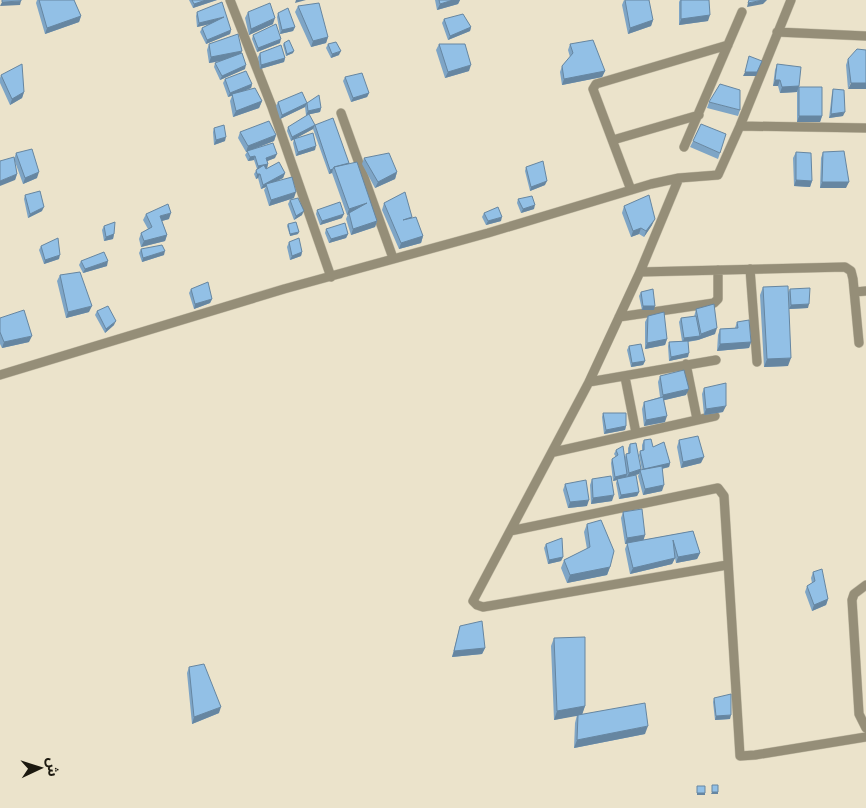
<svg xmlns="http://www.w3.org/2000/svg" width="866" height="808" font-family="'Crimson Pro','Noto Sans Arabic',serif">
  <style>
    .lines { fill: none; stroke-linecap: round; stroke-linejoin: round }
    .street-casing { stroke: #c6bfa9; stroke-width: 10 }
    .street { stroke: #958e78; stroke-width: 9 }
    .wall { fill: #7ea5c6 }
    .shaded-wall { fill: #6686a1 }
    .building { fill: #92c0e6; stroke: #6686a1 }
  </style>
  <rect width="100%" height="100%" fill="#ebe3cb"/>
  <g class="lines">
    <g class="street-casing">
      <path id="street" d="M230,0l42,107 59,170
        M777,32l89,4
        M341,113l52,145
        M740,126l126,2
        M613,140l86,-25
        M684,147l58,-135
        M679,178l-39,94 -51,110 -116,219 4,4 6,2 244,-42
        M631,190l-38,-101 3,-5 132,-39
        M750,269l7,93
        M640,272l205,-5 6,4 2,8 6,64
        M855,292l11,-1
        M619,317l95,-14 4,-4v-29
        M686,364l11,55
        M0,375l284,-86 204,-56 163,-49 28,-6 39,-3 22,-49 51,-126
        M625,377l11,56
        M589,382l127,-22
        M554,452l161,-36
        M510,531l208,-43 6,8 16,260 15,-1 111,-18
        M866,585l-12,9 -2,6 7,114 7,14"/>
    </g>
    <use href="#street" class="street"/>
  </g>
  <path class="wall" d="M37,0h37l7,16 -2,6 -34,12 -9,-31z
    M189,0h28l-24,8z
    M435,0h25l-2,4 -21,6z
    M624,0l29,20 -2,6 -23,8 -6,-29z
    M680,0h29l-1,21 -29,4v-23z
    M298,6l30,31 -2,6 -15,4 -16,-35z
    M197,12l34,18 -1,4 -24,10 -6,-12 2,-4 7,-4 -12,3 -1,-11z
    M248,12l25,12 -24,11 -4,-17z
    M278,13l17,14 -2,4 -13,3 -3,-17z
    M444,19l27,8 -1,4 -22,9 -6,-17z
    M253,35l27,8 -23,9 -5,-13z
    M284,43l9,10 -7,3 -3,-11z
    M209,44l33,9 3,16 -25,11 -6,-13 1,-4 7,-2 -13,2 -2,-13z
    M328,44l11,11 -8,3 -5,-10z
    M439,44l30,27 -24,7 -9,-28z
    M570,44l35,27 -3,6 -40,8 -2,-13 2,-6 8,-9 -2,-7z
    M866,50l-18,39 -2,-24 2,-6z
    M260,53l25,5 -1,4 -24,7 -2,-12z
    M777,64l22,23 23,29 -2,6h-23v-30l-17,1 -2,-7h-5l2,-16z
    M1,75l23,17 -2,6 -12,7 -10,-22v-5z
    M345,77l24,16 -2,4 -16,5 -8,-21z
    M225,79l27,5 -1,4 -9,4 20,9 -3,7 -26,9 -3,-16 2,-5 -4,1 -5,-14z
    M833,89l10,27 -14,2 3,-25z
    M278,102l29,1 14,5 -1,4 -14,3 -1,-8 -25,12 -4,-13z
    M709,102l31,8 -2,6 -31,-8z
    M315,125l34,38 28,58 -2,6 -24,8 -5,-16 2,-5 -1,1 -15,-42 -3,1 -16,-45 -17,9 19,12 -19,6 -3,-13 1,-4 -3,2 -4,-10 1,-4z
    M214,128l11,13 -11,4 -1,-13z
    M240,132l36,3 -2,6 -20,8 21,9 -8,3 1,3 -1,4 18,5 -2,5 -9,4 20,16 -25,8 -5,-16 2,-3 -5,2 -3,-11 -2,1 -2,-5 3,-5 -3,-9 -6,1 -3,-6 2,-3h-1l-8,-14z
    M693,141l27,12 -2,6 -28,-12z
    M796,152l16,29 -2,6 -16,-1 -1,-28z
    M823,152l23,36h-26l1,-30z
    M16,153l21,25 -14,6 -9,-25 3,15 -2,6 -1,-21z
    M364,158l33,14 -2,7 -20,9 -13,-24z
    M526,167l19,18 -15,6 -5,-20z
    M25,195l17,16 -14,7 -4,-19z
    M518,199l16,10 -13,4 -4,-10z
    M290,200l12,15 -8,5 -6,-16z
    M384,203l28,14v1l11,18 -2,7 -22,6 -17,-39z
    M624,206l28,19 -8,12 -5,-3 -8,3 -9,-24z
    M317,210l25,8 -22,7 -4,-11z
    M484,213l17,8 -15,4 -4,-8z
    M146,214l23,5 -7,2 5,14 -2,6 -24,6 -2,-8 2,-6 7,-4 -5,-9z
    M288,224l10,10 -8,2 -3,-10z
    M104,226l10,8 -1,5 -9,2 -2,-11z
    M326,229l22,5 -2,4 -17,5 -4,-10z
    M289,242l13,10 -1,4 -11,4 -3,-13z
    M41,246l18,13 -15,5 -5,-14z
    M141,249l23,6 -22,7 -3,-9z
    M81,261l26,5 -24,7 -4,-8z
    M60,275l29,37 -23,6 -9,-37z
    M763,287l25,79 -24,1 -4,-72z
    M191,289l21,10 -2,4 -16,6 -5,-16z
    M790,289l18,19 -19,1 -1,-16z
    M641,292l13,18h-12l-3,-14z
    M696,309l19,25 -17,6 -10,2v15l-19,4 -1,-15 1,-4 13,-1 -3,-19 2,-4 13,-1z
    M97,311l17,14 -9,8 -10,-18z
    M648,316l19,23 -2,6 -20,4v-27z
    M0,318l29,24 -27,6 -2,-4z
    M737,322l14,20 -2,6 -32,3 1,-16 2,-6 15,-1z
    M629,346l16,15 -2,4 -12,2 -4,-17z
    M660,376l26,19 -22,5 1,22 -21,4 -2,-17 2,-7 16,-5 -2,-15z
    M704,388l19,24 -19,3 -2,-21z
    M603,413l23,13 -1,4 -21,4 -2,-17z
    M644,440l9,7 17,16 -1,4 -7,2v22l-19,4 -5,-19 1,-2 -11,3 11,15 -2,4 -18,3 -3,-16 1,-3 -4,1 -2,-18 1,-4 4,-2 -2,-3 2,-4 9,7 1,-3 2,-1v-5l2,-4 11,26h1l-3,-15 1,-4 2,-1v-5z
    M679,440l22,23 -20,5 -4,-21z
    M592,479l20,22 -21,3 -1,-19z
    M565,484l22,22 -19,2 -5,-18z
    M623,512l22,23 -2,5 50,-9 7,22 -3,6 -21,4 -1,-5 -3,6 -42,10 -5,-25 2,-5h-2l-4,-26z
    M587,524l23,43 -3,8 -40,8 -6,-15 3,-8 23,-11 -3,-17z
    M546,544l17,13 -2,4 -13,3 -4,-16z
    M813,572l15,27 -2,6 -14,6 -7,-19 2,-6 5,-3 -1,-5z
    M460,626l25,22 -3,6 -30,3z
    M554,638l31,68 -3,8 63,20 -71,14 1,-25 2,-8 -23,5 -3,-74z
    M189,667l30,46 -27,11 -5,-51z
    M714,698l16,21 -15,1 -2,-18z"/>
  <path class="shaded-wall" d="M206,0h11l-24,8 1,-4z
    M296,0h10l-11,3z
    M453,0h7l-2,4 -21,6 3,-6z
    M763,0h4l-4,4 -16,3 1,-4z
    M21,1l-1,4 -20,1 2,-4z
    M710,15l-2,6 -29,4 2,-6z
    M81,16l-2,6 -34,12 2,-6z
    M224,17l-1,4 -26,6 2,-4z
    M275,18l-2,6 -24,11 2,-6z
    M653,20l-2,6 -23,8 2,-6z
    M295,27l-2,4 -13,3 2,-4z
    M471,27l-1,4 -22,9 2,-4z
    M231,30l-1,4 -24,10 1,-4z
    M328,37l-2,6 -15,4 2,-6z
    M281,39l-1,4 -23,9 1,-4z
    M242,51l-2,6 -31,6 2,-6z
    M294,51l-1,2 -7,3 1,-2z
    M341,51l-2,4 -8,3 1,-4z
    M285,58l-1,4 -24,7 1,-4z
    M762,61l-6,15h-13l2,-4z
    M246,65l-1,4 -25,11 2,-4z
    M471,65l-2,6 -24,7 3,-6z
    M605,71l-3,6 -40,8 2,-6z
    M775,80h5l-2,6h-5z
    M851,83h15v6h-18z
    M252,84l-1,4 -23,9 2,-4z
    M799,86l-2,6 -17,1 2,-6z
    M24,92l-2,6 -12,7 2,-6z
    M369,93l-2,4 -16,5 2,-4z
    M262,101l-3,7 -26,9 3,-6z
    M307,103l-2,4 -25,12 2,-4z
    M321,108l-1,4 -14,3 2,-4z
    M845,112l-2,4 -14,2 2,-4z
    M799,116h23l-2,6h-23z
    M315,125l-2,4 -22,12 1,-4z
    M276,135l-2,6 -28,11 2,-6z
    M226,137l-1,4 -11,4 2,-5z
    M316,146l-1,4 -19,6 2,-4z
    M277,154l-2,4 -10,4 1,-4z
    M255,156l-1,4 -6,1 2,-4z
    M268,164l-1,4 -10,2 1,-4z
    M333,169l-1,4 -3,1 1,-4z
    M39,172l-2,6 -14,6 2,-6z
    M397,172l-2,7 -20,9 3,-6z
    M285,173l-2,5 -16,8 -1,-2v3l-5,2 2,-4z
    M17,174l-2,6 -15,6v-5z
    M257,174h3l-2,4 -2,1z
    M796,180l16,1 -2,6 -16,-1z
    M547,181l-2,4 -15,6 1,-4z
    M822,182h27l-3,6h-26z
    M296,192l-2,6 -25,8 2,-6z
    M367,203l-2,6 -18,6 2,-6z
    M535,205l-1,4 -13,4 2,-4z
    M44,207l-2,4 -14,7 2,-4z
    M304,211l-2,4 -8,5 2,-4z
    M171,213l-2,6 -11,3 2,-6z
    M344,214l-2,4 -22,7 2,-4z
    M502,217l-1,4 -15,4 2,-4z
    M655,219l-3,6 -8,12 2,-6z
    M377,221l-2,6 -24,8 2,-6z
    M641,228l-2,6 -8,3 2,-6z
    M299,232l-1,2 -8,2v-2z
    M114,234l-1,5 -9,2 2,-4z
    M348,234l-2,4 -17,5 2,-4z
    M167,235l-2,6 -24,6 3,-6z
    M423,236l-2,7 -22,6 2,-6z
    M165,251l-1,4 -22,7 1,-4z
    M302,252l-1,4 -11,4 2,-4z
    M60,255l-1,4 -15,5 1,-4z
    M108,261l-1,5 -24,7 2,-4z
    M212,299l-2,4 -16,6 1,-5z
    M809,304l-1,4 -19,1 2,-4z
    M92,306l-3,6 -23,6 2,-6z
    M643,306h12l-1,4h-12z
    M116,321l-2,4 -9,8 1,-4z
    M717,328l-2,6 -17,6 -15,2 1,-4 16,-2 1,-2z
    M32,336l-3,6 -27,6 2,-6z
    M667,339l-2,6 -20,4 2,-6z
    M751,342l-2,6 -32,3 3,-7z
    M689,353l-1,4 -19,4 2,-4z
    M791,358l-3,8 -24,1 3,-8z
    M645,361l-2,4 -12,2 1,-4z
    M689,389l-3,6 -25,6 2,-6z
    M726,406l-3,6 -19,3 2,-6z
    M667,416l-2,6 -21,4 2,-6z
    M626,426l-1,4 -21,4 2,-4z
    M704,457l-3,6 -20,5 2,-6z
    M670,463l-1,4 -26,6 1,-4z
    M641,469l-2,5 -12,3 2,-4z
    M627,474l-1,4 -13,3 2,-4z
    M664,485l-2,6 -19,4 2,-6z
    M639,492l-2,4 -18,3 2,-4z
    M614,495l-2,6 -21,3 2,-6z
    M589,500l-2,6 -19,2 2,-6z
    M645,535l-2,7 -18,2 2,-6z
    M700,553l-3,6 -21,4 2,-6z
    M563,557l-2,4 -13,3 1,-4z
    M675,558l-3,6 -42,10 3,-6z
    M610,567l-3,8 -40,8 3,-8z
    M828,599l-2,6 -14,6 2,-6z
    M485,648l-3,6 -30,3 2,-6z
    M585,706l-3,9 -28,5 3,-9z
    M221,707l-2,6 -27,11 2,-7z
    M731,715l-1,4 -15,1 1,-4z
    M648,726l-3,8 -71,14 3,-8z
    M712,792h6v2h-7z
    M697,793h8v2h-8z"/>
  <path class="building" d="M2,0h19v1l-19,1z
    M39,0h35l7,16 -34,12z
    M192,0h14l-12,4z
    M439,0h14l-13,4z
    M625,0h24l4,20 -23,8z
    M681,0h28l1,15 -29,4z
    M749,0h14l-15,3z
    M222,2l9,28 -24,10 -5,-12 22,-11 -25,6 -2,-11z
    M270,3l5,15 -24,11 -3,-17z
    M319,3l9,34 -15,4 -15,-35z
    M288,8l7,19 -13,3 -4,-17z
    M463,14l8,13 -21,9 -6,-17z
    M276,24l5,15 -23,9 -5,-13z
    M238,34l4,17 -31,6 -2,-13z
    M289,40l5,11 -7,3 -3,-11z
    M593,40l12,31 -41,8 -2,-13 11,-13 -3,-9z
    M336,42l5,9 -9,3 -4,-10z
    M439,44h26l6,21 -23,7z
    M281,45l4,13 -24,7 -1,-12z
    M857,49l9,1v33h-15l-3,-24z
    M242,53l4,12 -24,11 -7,-13z
    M749,56l13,5 -5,11h-12z
    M22,64l2,28 -12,7 -11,-24z
    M777,64l24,3 -2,19 -17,1 -2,-7h-5z
    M246,71l6,13 -22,9 -5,-14z
    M362,73l7,20 -16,5 -8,-21z
    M720,84l20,6v20l-31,-8z
    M799,87h23v29h-23z
    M255,88l7,13 -26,10 -4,-17z
    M833,89l11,1 1,22 -14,2z
    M302,92l5,11 -25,12 -4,-13z
    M319,95l2,13 -13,3 -1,-8z
    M309,114l6,11 18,-7 16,45 -15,4 -1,2 -3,1 -15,-45 -23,12 -4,-10z
    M269,121l7,14 -28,11 -8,-14z
    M701,124l25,10 -6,19 -27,-12z
    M224,125l2,12 -10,3 -2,-12z
    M313,133l3,13 -18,6 -4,-13z
    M273,143l4,11 -11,4 2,6 -10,2 -3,-10 -5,1 -3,-6z
    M32,149l7,23 -14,6 -9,-25z
    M844,151l5,31h-27l1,-30z
    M796,152l15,1 1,28 -16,-1z
    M389,153l8,19 -19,10 -14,-24z
    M14,157l3,17 -17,7v-20z
    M543,161l4,20 -16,6 -5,-20z
    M279,162l6,11 -22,12 -3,-11h-3l-1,-4 8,-5 2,4z
    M357,162l20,59 -24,8 -4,-16 18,-10 -18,6 -15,-42z
    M292,177l4,15 -25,8 -5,-16z
    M40,191l4,16 -14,7 -5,-19z
    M405,192l7,25 -9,3 13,-3 7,19 -22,7 -17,-40z
    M649,195l6,24 -9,12 -5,-3 -8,3 -9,-25z
    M532,196l3,9 -12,4 -5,-10z
    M298,198l6,13 -8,5 -6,-16z
    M340,202l4,12 -22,7 -5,-11z
    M168,204l3,9 -11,3 7,19 -23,6 -3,-8 11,-6 -6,-13z
    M498,207l4,10 -14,4 -4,-8z
    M115,222l-1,12 -8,3 -2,-11z
    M296,222l3,10 -9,2 -2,-10z
    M345,223l3,11 -17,5 -5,-10z
    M58,238l2,17 -15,5 -4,-14z
    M299,238l3,14 -10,4 -3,-14z
    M162,245l3,6 -22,7 -2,-9z
    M104,252l4,9 -23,8 -4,-8z
    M80,272l12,34 -24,6 -8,-37z
    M208,282l4,17 -17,5 -4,-15z
    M788,286l3,72 -24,1 -4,-72z
    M810,288l-1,16 -18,1 -1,-16z
    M653,289l2,17h-12l-2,-14z
    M714,304l3,24 -16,6 -5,-25z
    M108,306l8,15 -10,8 -9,-18z
    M24,310l8,26 -28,6 -4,-10v-14z
    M664,312l3,27 -20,4 1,-27z
    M696,316l4,20 -16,2 -3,-20z
    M749,320l2,22 -31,2v-15l18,-1 -1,-6z
    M688,341l1,12 -18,4 -2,-15z
    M641,344l4,17 -13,2 -3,-17z
    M684,370l5,19 -26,6 -3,-19z
    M726,383v23l-20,3 -2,-21z
    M663,397l4,19 -21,4 -2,-18z
    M603,413h23v13l-20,4z
    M698,436l6,21 -21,5 -4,-22z
    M651,439l2,8 11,-5 6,21 -26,6 -4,-18 4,-1v-10z
    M636,443l5,26 -12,4 -3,-19 4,-1v-9z
    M623,446l4,28 -12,3 -3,-18 6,-4 -2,-5z
    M662,466l2,19 -19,4 -5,-19z
    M636,475l3,17 -18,3 -4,-16z
    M611,476l3,19 -21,3 -1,-19z
    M586,480l3,20 -19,2 -5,-18z
    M642,509l3,26 -18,3 -4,-26z
    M601,520l13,31 -4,16 -40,8 -6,-15 26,-13 -3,-23z
    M693,531l7,22 -22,4 -5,-17 2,18 -42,10 -6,-25z
    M562,538l1,19 -14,3 -3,-16z
    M822,569l6,30 -14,6 -7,-19 8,-5 -2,-9z
    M482,621l3,27 -31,3 6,-25z
    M585,637v69l-28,5 -3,-73z
    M204,664l17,43 -27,10 -5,-50z
    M731,694v21l-15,1 -2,-18z
    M645,703l3,23 -71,14 1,-25z
    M712,785h6v7h-6z
    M697,786h8v7h-8z"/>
  <g transform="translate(40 768) rotate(86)" stroke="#ebe3cb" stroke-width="4" paint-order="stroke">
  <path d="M0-4L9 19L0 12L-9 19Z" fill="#1c1910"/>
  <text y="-8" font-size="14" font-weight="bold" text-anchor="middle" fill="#1c1910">ش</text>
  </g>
</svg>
